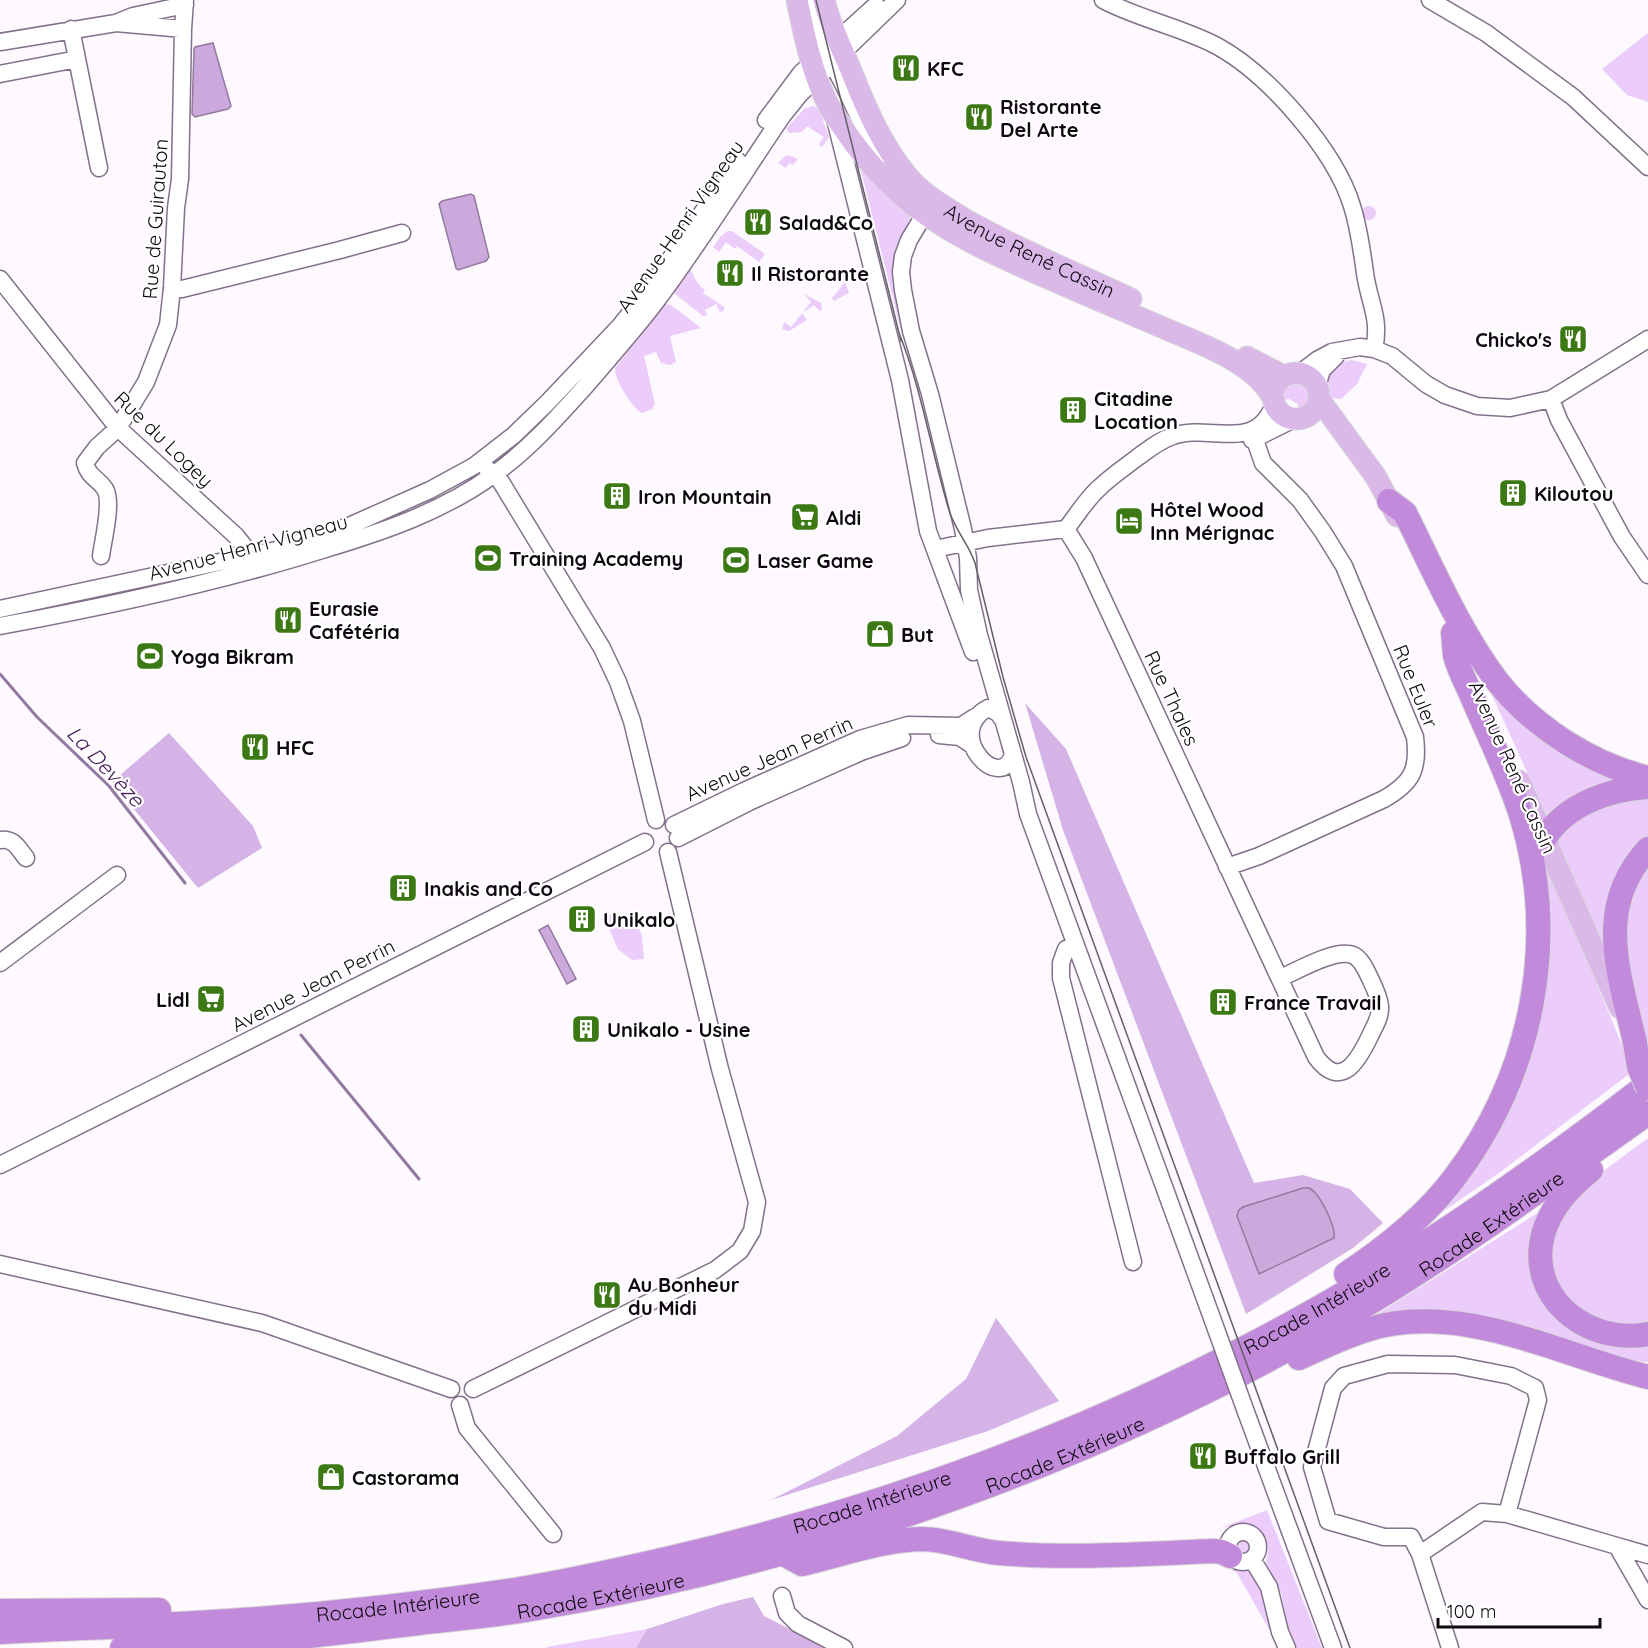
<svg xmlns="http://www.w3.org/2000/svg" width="1648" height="1648" font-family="Quicksand,sans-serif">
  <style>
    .green { fill: #ebccfa }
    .forest { fill: #d6b3e6 }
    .water { fill: #cca9dc; stroke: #93799f; stroke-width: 1.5 }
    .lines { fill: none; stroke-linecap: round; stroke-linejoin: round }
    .stream { stroke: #93799f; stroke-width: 3 }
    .minor-casing { stroke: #82718a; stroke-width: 19 }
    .major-casing { stroke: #d9d7d9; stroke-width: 23 }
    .highway-casing { stroke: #d9d7d9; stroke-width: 26 }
    .minor { stroke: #fff; stroke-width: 16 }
    .major { stroke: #dab9e9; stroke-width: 21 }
    .highway { stroke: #c28adb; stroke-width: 24 }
    .tram { stroke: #655f67; stroke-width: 1.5 }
    .minor-bridge-casing { stroke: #82718a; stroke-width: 19; stroke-linecap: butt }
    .highway-bridge-casing { stroke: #d9d7d9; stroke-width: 26; stroke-linecap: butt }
    .minor-bridge { stroke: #fff; stroke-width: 16 }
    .highway-bridge { stroke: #c28adb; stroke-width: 24 }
    .labels { text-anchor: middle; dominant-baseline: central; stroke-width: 4.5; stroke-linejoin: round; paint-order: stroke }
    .poi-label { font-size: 20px; font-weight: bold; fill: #0f0811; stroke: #fff; text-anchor: start }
    .street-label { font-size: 20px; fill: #0f0811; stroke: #fff }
    .water-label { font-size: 21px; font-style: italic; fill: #481d5a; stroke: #fff }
  </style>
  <rect width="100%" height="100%" fill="#fdf9ff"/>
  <path class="green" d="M1648,33v69l-21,-7 -25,-26z
    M813,106l6,3 10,28 -7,10 -3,-3 5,-7 -17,-11 -5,6 -13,1 -3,-4 18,-20z
    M788,155l10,4 -5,6 -4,-2 -3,5 -8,-5 6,-6z
    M857,155l54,60 -15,39 14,99 -8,-19z
    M1362 213a7 7 0 1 1 14 0a7 7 0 1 1-14 0Z
    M728,231h4l33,23 -6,8 -22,-16 -2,3 -9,-7 -7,10 -6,-5 8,-11z
    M689,269c7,6 3,11 16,21l-2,3 21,14v4l-4,1 -4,-8 -11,6 2,6h-4l-29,-23z
    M845,282l4,11 -15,8 -2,-3z
    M804,294l17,9 1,7 -2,1 -6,-6 -12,8 5,7 -18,11 -5,-1 -2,-2 2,-6 7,5 20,-25z
    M666,304l5,1 30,23 -31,8 6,26 -6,3 -9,-2 -5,-11 -12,4 11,48 -3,5 -10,4c-10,-5 -28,-34 -27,-45z
    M1352,360l15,4 -10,20 -16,15 -11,-1c-10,-19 3,-36 22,-38z
    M1294,384l9,2 5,7 -1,10 -9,6v-5l-9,-5 -6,1 3,-11z
    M1476,660l153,120 -81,38z
    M1648,794v45l-41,112 -50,-111 27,-29z
    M1535,836l98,235 -134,102 -80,55 100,-155z
    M1648,862v184l-7,-15 -14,-43 -2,-85z
    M614,913l21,8 7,14 2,24 -12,1 -14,-11 -14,-31z
    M1648,1138v184l-7,3 -38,-3 -33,-18 -20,-37 1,-27 12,-30 16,-21z
    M1547,1207l5,100 96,34v21h-19l-261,-42z
    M1267,1510l55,138h-25l-9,-18 -7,-38 -15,-29 2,-13 -2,-12 -9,-10 -10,-4 -26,4z
    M1236 1547a8 8 0 1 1 16 0a8 8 0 1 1-16 0Z
    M1210,1558l28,10 7,1 7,4 14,24 4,34 -33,-58z
    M647,1629l-11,19h-89v-1z"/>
  <path class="forest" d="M1025,703l41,46 188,434 49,-8 47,14 33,34 -30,25 -107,66 -183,-484z
    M169,733l84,93 9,22 -64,40 -86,-106z
    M996,1318l63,83 -71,30 -217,69 126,-64 69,-57z
    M753,1597l11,19 63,32h-191l11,-19 76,-25z"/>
  <path class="water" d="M213,43l18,63 -3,3 -33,8 -3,-3 2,-65 1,-2z
    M471,194l3,2 15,61 -3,4 -28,9 -2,-2 -17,-64 3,-3z
    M548,925l28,54 -9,5 -28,-54z
    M1303,1188h6c11,5 27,39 25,50l-75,36 -22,-58 2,-6 4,-3z"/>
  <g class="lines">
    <path class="stream" d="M0,674l37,43 72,69 76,97
      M301,1035l118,144"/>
    <g class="minor-casing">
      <path id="minor" d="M807,0c6,20 8,47 31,53
        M1103,0c36,19 78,27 114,46 51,28 118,104 135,160 7,22 10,45 13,67 4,30 16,45 9,76
        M1430,0l56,33 87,64 75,70
        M71,29l28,139
        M183,29l-67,-6 17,-7 52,-11
        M0,42l116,-19
        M822,61l10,3c19,29 27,64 51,90
        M0,74l77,-15
        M766,120l35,-47 75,-68
        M836,123l64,257 28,151 45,121
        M924,202v13l-15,25 -6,16 -2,16 2,18 8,41 19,63 33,135 5,29 1,32 10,45 42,147 7,32 184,504
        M0,279l118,149 118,108 8,10 5,20
        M172,288l10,1 158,-39 62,-17
        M1300,373l17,-13 15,-8 28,-5 14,2 18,7 34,28 19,11 32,11 33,2 41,-9 97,-60
        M1317,386l5,-16 14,-14
        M1551,399l8,21 63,117 26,38
        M1252,440l42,-21
        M487,469l8,5 6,8 101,166 16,34 14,39 24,99
        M1066,529c11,-14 20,-29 32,-40 12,-12 27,-22 40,-32 11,-8 22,-17 35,-21 37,-13 83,18 101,-32
        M935,549l53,-11 78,-9 18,29 232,499c25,34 42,4 54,-21 4,-9 11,-19 10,-30 -1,-11 -8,-23 -13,-34 -4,-8 -9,-17 -18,-18 -18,-3 -52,17 -69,24
        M101,556c2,-16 12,-54 4,-67 -7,-11 -16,-11 -20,-26l12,-16 21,-19 28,-46 22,-57 4,-37 4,-80 4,-29 3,-150 2,-29
        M0,609l276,-59 73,-24 81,-36 44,-24 40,-31 34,-33 72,-76 28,-35 90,-130
        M0,626c109,-20 217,-43 322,-76 60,-18 120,-38 171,-75 34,-24 62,-55 89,-85 25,-29 50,-57 73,-87 45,-60 86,-126 128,-188l17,-21 97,-94
        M1003,720l-5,-7 -10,-5c-46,25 13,88 25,46
        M939,735l21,2 12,8
        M674,825l70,-34 116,-52 48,-14 53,1 14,-9
        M678,838l71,-36 112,-50 41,-14
        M0,840c14,-2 18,8 26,18
        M1227,867l32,-11 125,-57c28,-16 35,-29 31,-62l-71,-171 -21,-34 -23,-32 -37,-37 -8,-23
        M1075,945l-9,4 -5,14v15l72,284
        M0,963l117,-88
        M0,1165l645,-323
        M0,1264l262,59 189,66
        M473,1389l242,-119 25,-19 12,-20 5,-29 -37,-133 -52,-217
        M460,1405l7,23 86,106
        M1246,1412l87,236
        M1228 1547a15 15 0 1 1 30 0a15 15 0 1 1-30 0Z
        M1617,1546l31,9
        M1420,1554l62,-42 25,2 110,32 31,54
        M1252,1559l17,28 11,45 7,16
        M782,1596l5,17 11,11 46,24
        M1450,1648l-30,-94 -9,-17h-27l-56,-16 -16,-54 21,-79 11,-12 44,-12 67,1 56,11 24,12 3,12 -31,114"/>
    </g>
    <g class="major-casing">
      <g id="major">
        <path d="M797,0c7,34 14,69 29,100 7,15 18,29 27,42 53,72 111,99 190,134 43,19 86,37 130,56 33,14 82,32 100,66"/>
        <path id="s1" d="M824,0c6,25 18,49 28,73 14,35 29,70 53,100 16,21 39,33 61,47 53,30 110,53 165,79"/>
        <path d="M1247,357l37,19"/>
        <circle cx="1296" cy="396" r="23"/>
        <path d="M1319,399l57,78 21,39"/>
        <path d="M1519,781l101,227"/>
      </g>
    </g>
    <g class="highway-casing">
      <g id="highway">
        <path d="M1389,501l16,12c28,56 54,117 92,168 36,46 94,83 151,97"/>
        <path d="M1545,838c21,-34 65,-49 103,-51"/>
        <path d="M1635,1043c-15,-68 -42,-135 13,-194"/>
        <path d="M1591,1170c-24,19 -46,43 -50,75 -8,60 53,100 107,89"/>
        <path d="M1346,1274c41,-27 80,-58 109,-97 78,-103 104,-238 66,-362 -12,-37 -29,-73 -45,-109 -6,-16 -17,-34 -21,-51 -1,-7 -1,-15 -2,-22"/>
        <path d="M1299,1358c22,-10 44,-21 67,-28 93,-30 194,25 282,47"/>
        <path d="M782,1553l20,11c40,-9 79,-24 120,-25 26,0 51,12 77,14 72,6 143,1 215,-2l8,1 8,4"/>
        <path d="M0,1611l159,-1"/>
        <path id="s2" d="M0,1632c65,-4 130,-5 196,-9 106,-6 213,-17 318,-33 53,-8 105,-20 157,-32 205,-48 405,-121 591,-219 137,-72 264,-161 386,-255"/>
        <path id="s3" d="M122,1648c55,-3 110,-5 165,-10 44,-4 88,-10 132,-15 35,-4 71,-7 107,-13 289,-47 582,-153 835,-302 99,-59 192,-128 287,-195"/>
      </g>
    </g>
    <use href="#minor" class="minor"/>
    <use href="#major" class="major"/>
    <use href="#highway" class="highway"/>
    <path class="tram" d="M816,0l85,341
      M899,333c23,57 32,118 50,177 5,19 20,34 26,53l28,114 23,80 324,891"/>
    <g class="minor-bridge-casing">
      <path id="minor-bridge" d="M1212,1318l34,94"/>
    </g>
    <g class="highway-bridge-casing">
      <path id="highway-bridge" d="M1635,1043l4,24 9,21"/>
    </g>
    <use href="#minor-bridge" class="minor-bridge"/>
    <use href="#highway-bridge" class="highway-bridge"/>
  </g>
  <defs>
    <g id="restaurant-square" transform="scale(1.5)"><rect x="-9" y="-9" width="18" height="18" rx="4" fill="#3c7914" stroke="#fff"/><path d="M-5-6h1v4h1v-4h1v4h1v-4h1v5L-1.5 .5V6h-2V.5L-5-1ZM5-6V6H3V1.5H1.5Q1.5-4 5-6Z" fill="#fff"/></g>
    <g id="building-square" transform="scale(1.5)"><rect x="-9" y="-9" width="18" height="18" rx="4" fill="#3c7914" stroke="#fff"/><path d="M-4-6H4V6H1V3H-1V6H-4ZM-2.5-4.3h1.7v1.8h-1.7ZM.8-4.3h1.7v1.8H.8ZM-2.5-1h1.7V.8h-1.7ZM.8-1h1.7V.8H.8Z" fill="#fff"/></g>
    <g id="supermarket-square" transform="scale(1.5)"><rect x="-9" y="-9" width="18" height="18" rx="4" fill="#3c7914" stroke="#fff"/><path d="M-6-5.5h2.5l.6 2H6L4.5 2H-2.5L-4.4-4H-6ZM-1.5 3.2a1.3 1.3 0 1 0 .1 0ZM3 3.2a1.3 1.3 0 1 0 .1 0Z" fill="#fff"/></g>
    <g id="hotel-square" transform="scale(1.5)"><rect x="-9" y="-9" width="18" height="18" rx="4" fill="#3c7914" stroke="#fff"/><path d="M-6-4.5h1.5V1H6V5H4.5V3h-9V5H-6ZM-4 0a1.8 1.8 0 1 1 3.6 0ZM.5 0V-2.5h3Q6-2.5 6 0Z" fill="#fff"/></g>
    <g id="stadium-square" transform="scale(1.5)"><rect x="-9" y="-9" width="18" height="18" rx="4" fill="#3c7914" stroke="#fff"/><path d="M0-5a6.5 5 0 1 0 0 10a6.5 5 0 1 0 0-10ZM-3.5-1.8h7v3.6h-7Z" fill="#fff"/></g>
    <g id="shop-square" transform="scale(1.5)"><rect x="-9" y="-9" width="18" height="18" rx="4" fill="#3c7914" stroke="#fff"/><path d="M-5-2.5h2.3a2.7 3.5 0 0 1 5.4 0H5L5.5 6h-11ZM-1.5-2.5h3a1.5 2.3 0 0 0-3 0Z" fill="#fff"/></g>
  </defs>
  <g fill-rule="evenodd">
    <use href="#restaurant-square" x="906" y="68"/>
    <use href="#restaurant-square" x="979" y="117"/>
    <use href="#restaurant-square" x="758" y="222"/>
    <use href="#restaurant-square" x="730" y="273"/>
    <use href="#restaurant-square" x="1573" y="339"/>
    <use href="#building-square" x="1073" y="410"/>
    <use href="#building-square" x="1513" y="493"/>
    <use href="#building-square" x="617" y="496"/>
    <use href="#supermarket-square" x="805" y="517"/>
    <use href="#hotel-square" x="1129" y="521"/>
    <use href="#stadium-square" x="488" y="558"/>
    <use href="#stadium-square" x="736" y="560"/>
    <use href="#restaurant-square" x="288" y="620"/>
    <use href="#shop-square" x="880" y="634"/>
    <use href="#stadium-square" x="150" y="656"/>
    <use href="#restaurant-square" x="255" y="747"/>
    <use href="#building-square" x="403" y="888"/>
    <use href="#building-square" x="582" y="919"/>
    <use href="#supermarket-square" x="211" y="999"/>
    <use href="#building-square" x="1223" y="1002"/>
    <use href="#building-square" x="586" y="1029"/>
    <use href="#restaurant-square" x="607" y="1295"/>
    <use href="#restaurant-square" x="1203" y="1456"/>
    <use href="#shop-square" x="331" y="1477"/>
  </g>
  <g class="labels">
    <g class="poi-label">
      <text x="927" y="68">KFC</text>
      <text x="1000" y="106">Ristorante<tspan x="1000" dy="23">Del Arte</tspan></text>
      <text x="779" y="222">Salad&amp;Co</text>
      <text x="751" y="273">Il Ristorante</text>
      <text x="1552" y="339" text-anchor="end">Chicko's</text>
      <text x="1094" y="398">Citadine<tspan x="1094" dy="23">Location</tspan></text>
      <text x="1534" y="493">Kiloutou</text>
      <text x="638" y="496">Iron Mountain</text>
      <text x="1150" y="509">Hôtel Wood<tspan x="1150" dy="23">Inn Mérignac</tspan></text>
      <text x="826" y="517">Aldi</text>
      <text x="509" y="558">Training Academy</text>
      <text x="757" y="560">Laser Game</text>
      <text x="309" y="608">Eurasie<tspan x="309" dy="23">Cafétéria</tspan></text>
      <text x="901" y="634">But</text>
      <text x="171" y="656">Yoga Bikram</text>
      <text x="276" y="747">HFC</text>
      <text x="424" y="888">Inakis and Co</text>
      <text x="603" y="919">Unikalo</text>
      <text x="190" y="999" text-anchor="end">Lidl</text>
      <text x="1244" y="1002">France Travail</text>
      <text x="607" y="1029">Unikalo - Usine</text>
      <text x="628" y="1284">Au Bonheur<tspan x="628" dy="23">du Midi</tspan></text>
      <text x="1224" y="1456">Buffalo Grill</text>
      <text x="352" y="1477">Castorama</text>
    </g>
    <g class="street-label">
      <text transform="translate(155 219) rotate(-86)">Rue de Guirauton</text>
      <text transform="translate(680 226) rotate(-55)">Avenue Henri Vigneau</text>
      <text stroke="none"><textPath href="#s1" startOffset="340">Avenue René Cassin</textPath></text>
      <text transform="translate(164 439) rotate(44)">Rue du Logey</text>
      <text transform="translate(248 547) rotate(-15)">Avenue Henri Vigneau</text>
      <text transform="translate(1416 686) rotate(68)">Rue Euler</text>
      <text transform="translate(1172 698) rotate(65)">Rue Thales</text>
      <text transform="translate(769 758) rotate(-24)">Avenue Jean Perrin</text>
      <text transform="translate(1513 767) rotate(66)">Avenue René Cassin</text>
      <text transform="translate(313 985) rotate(-27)">Avenue Jean Perrin</text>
      <text stroke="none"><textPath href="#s3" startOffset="1454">Rocade Extérieure</textPath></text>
      <text stroke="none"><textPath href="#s2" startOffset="1371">Rocade Intérieure</textPath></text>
      <text stroke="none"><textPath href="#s3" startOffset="968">Rocade Extérieure</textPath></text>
      <text stroke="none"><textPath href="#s2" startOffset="885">Rocade Intérieure</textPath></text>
      <text stroke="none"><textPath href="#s3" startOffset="482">Rocade Extérieure</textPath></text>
      <text stroke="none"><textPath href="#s2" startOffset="399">Rocade Intérieure</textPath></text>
    </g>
    <g class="water-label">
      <text transform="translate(106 766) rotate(47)">La Devèze</text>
    </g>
  </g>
  <path d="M1438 1618v9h162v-9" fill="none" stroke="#0f0811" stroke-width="3"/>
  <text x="1447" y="1618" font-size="18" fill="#0f0811" stroke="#ffffff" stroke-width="4.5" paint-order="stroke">100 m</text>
</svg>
